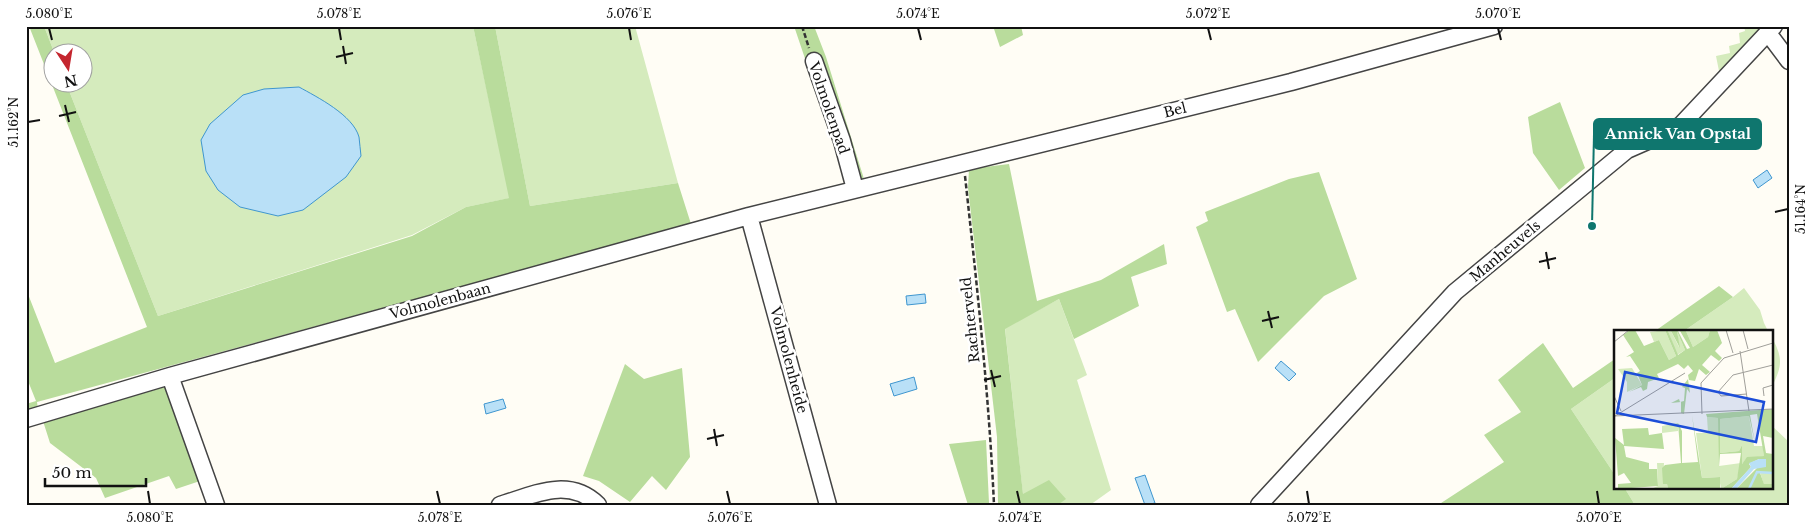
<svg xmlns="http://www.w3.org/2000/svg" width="1815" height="531" font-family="'Libre Baskerville',serif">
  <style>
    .green { fill: #d5ebbd }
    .forest { fill: #b9dc9c }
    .water { fill: #b9e0f7; stroke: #3f96cf }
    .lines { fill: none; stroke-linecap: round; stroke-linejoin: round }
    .minor-casing { stroke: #444; stroke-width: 19 }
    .path { stroke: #333; stroke-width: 2.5; stroke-dasharray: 5 2.5; stroke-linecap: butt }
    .minor { stroke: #fff; stroke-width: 16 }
    .ticks { fill: none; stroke: #111; stroke-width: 2 }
    .labels { text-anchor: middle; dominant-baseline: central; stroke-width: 5; stroke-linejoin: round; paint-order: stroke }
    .street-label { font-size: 14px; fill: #111; stroke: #fff }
    .inset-river { fill: none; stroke: #b9e0f7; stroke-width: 2.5 }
    .inset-road { fill: none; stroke: #a09f9a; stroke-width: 1 }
    .view { fill: #1d4ed8; fill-opacity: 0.15; stroke: #1d4ed8; stroke-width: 2.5 }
    .inset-edge { fill: none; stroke: #111; stroke-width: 2.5 }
    .leader { fill: none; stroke: #0f766e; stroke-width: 2 }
    .callout-dot { fill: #0f766e; stroke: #fff; stroke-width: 2 }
    .callout { fill: #0f766e; stroke: #0f766e; stroke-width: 2 }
    .callout-label { font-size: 15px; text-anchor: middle; font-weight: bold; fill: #fff }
    .neatline { fill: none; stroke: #111; stroke-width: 2 }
    .ticks-label { font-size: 12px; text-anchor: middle; fill: #111 }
  </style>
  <rect width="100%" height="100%" fill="#fffdf5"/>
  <path class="green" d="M44,26h429l37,172 -44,9 -54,28 -254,81 -92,-233 16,-1v-30h-28z
    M495,26h140l43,157 -148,23z
    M1744,26h22l-46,50 -4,-20 14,-3 -1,-7 11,-3 -1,-10 6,-2z
    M1744,288l16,22 4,13 4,8h-84l49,-34z
    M1059,299l28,76 -10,5 34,110 -21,15h-32l7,-6 -42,-4 -18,-167z
    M1771,336c13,23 11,30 0,53z
    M1615,378v97l-44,-66z
    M1771,425l18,17v63h-154l-11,-18h147z"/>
  <path class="forest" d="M29,26h15l10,26h-2v30l14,1 92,233 254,-80 54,-29 43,-9 -36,-172h22l35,180 148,-23 13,41 -654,178 1,8 -12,3v-9l10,-3 -10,-25v-87l29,74 92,-36z
    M794,26h20l12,31 38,122 -17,4z
    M993,26h28l2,9 -23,12z
    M1560,102l25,66 -26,22 -26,-37 -5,-36z
    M1009,164l28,137 64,-21 63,-36 3,20 -36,13 8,29 -65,33 -15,-40 -54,30 18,165 26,-14 17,19 -8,6h-60l-1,-68 -29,-249 1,-19z
    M1319,172l38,107 -33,17 -66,66 -23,-53 -8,3 -31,-85 12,-6 -3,-9 84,-33z
    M1719,286l14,11 -49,34h-29z
    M1543,343l30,45 42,-29v19l-44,31 44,66v12h9l11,18h-197l66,-43 -20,-27 37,-23 -23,-32z
    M625,364l19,15 38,-11 8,89 -24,33 -14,-14 -22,26 -31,-21 -16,-5z
    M165,387l35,94 -24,8 -7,-13 -64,22 -9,-20 -46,-35 -7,-22z
    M986,440l3,63 -21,2 -19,-61z"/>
  <path class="water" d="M299,87c18,10 54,28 60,50 1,6 1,13 2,19l-15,21 -43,33 -25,6 -38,-9 -22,-17 -12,-19 -5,-31 9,-16 33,-29 21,-6z
    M1767,170l5,8 -14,10 -5,-8z
    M925,294l1,9 -19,2 -1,-9z
    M1281,361l15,13 -7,7 -14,-13z
    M914,377l3,12 -23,7 -4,-12z
    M503,399l3,9 -20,6 -2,-10z
    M1145,475l10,28 -10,2 -10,-27z"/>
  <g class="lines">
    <g class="minor-casing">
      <path id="minor" d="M1768,33l21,28
        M814,61l28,80 13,48
        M749,216l79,289
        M170,376l46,129
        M26,419l144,-43 579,-160 542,-134 203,-56
        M500,505c33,-10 69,-29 98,0
        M1259,505l196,-213 172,-142 48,-21 6,-4 93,-99"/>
    </g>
    <path class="path" d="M802,26l7,22
      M965,176c12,110 24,219 29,329"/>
    <use href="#minor" class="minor"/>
  </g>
  <path class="ticks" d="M49,28l3,12M339,28l2,12M629,28l2,12M918,28l3,12M1208,28l3,12M1498,28l3,12M343,46l3,18M336,57l17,-4M65,105l4,17M59,116l17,-4M28,122l12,-2M1775,212l13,-3M1546,252l3,17M1539,262l17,-4M1268,311l4,17M1262,321l17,-4M991,370l4,17M984,380l17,-4M714,429l3,17M707,439l17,-4M148,491l2,13M437,491l3,13M727,491l3,13M1017,491l3,13M1307,491l2,13M1597,491l2,13"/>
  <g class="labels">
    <g class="street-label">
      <text transform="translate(829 108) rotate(71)">Volmolenpad</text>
      <text transform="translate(1175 110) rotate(-14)">Bel</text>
      <text transform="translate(1505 251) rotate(-40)">Manheuvels</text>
      <text transform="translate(440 301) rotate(-15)">Volmolenbaan</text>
      <text transform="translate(970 320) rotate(-96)">Rachterveld</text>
      <text transform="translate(789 360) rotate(75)">Volmolenheide</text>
    </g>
  </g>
  <g transform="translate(1614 330)">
    <rect width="159" height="159" fill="#fffdf5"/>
    <path d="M51,0l11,26 -7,4 -10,-20 -5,2 -4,-10zM96,0l-2,7 -15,10 -7,-16zM54,1h3l8,16 -2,-16 8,19 -8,5zM18,38l10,17 -15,7v-10l-9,-13zM135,86l5,30h9l1,10 -18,3 -4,5v-19l-3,6 -19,2v-34zM93,87l12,1v48l22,-3 -4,16 -16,10 -2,-12 -17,1 -6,-45h12zM64,93v8l-16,2v-7zM43,133h7l-1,21h4l1,5h-17l7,-3zM146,142l13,1v11l-9,1z" fill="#d5ebbd"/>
    <path d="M16,0h5l9,16 15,-6 10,20 7,-4 -11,-26 13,1 9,18 3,-1 -10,-17 9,-1 -3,1 7,16 15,-10 2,-7h7l5,13 -7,8 7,7 -3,3 -8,-6 -9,10 8,7 -4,3 -7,-6 -4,12 -6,-1 -1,-5 5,-4 -5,-6 -4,4 -6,-5 -21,10 2,4 -11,4 -1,7 -4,2 -2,-4 -12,5 13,-7 -5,-12 3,-2 -10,-15 -4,1 8,-5 -11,-17zM54,1h3l9,17 -3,-17 8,19 -7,5zM74,49l2,14 -3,-4 -3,25 -3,-1v-11l-10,1 8,-4 1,3 4,-1 1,-13 -3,-1zM159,79v29l-10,-2 3,17 7,1v19h-13l4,11h9v5h-37l22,-22 1,-8 -10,5 2,3 -20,22h-10l16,-10 4,-26 -21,1 -1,13 -1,-49 -11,-1 -1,-3zM143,84l7,42 -17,1 -5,7v-19l-3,6 -19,2v-34l29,-3 6,27 -5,-28zM78,85l10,63 18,-1v12h-52l-1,-5h-4l-1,-16 3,-3 16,-2 -3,-40 4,8v32l16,-1zM34,98l1,7 13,-2 2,16 -40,-3 2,11 23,6v6h8l1,17 -40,3v-5l13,-1 -7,-10 -6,3 -3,-38 9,7 -2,-16z" fill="#b9dc9c" fill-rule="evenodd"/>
    <path d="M145,129h7v8l-12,2 -18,20h-5l20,-22 -2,-4z" fill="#b9e0f7"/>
    <path class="inset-river" d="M135,159l8,-17 16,1"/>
    <path class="inset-road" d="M112,0l7,23M129,0l5,19M0,12l15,-12M126,21l9,60M133,64l-26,2 -3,-4 15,-17 40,-10M0,66l7,15M150,66l-1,-8 10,-3M88,84l-1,-31 23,-25 49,-15M0,86l159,-7M1,86l70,-43"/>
    <path class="view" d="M11,42l139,30 -8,40 -139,-29z"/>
    <rect width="159" height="159" class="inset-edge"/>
  </g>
  <path class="leader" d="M1592 226L1594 134"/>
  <circle class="callout-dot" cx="1592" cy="226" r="5"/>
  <rect class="callout" x="1594" y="119" width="167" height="30" rx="5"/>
  <g class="callout-label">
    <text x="1678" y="139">Annick Van Opstal</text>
  </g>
  <rect width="1815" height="531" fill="none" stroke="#ffffff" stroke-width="55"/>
  <g transform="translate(68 68) rotate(168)"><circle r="24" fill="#ffffff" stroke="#a0a0a0"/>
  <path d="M0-4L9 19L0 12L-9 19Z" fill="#c4262e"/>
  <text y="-8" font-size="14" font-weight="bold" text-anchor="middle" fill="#111111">N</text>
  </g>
  <path d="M45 478v8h101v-8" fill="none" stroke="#111111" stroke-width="2.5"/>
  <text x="52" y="478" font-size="15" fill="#111111" stroke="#ffffff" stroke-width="4" paint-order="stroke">50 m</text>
  <rect x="28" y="28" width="1760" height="476" class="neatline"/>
  <g class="ticks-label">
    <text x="49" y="18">5.080°E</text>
    <text x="339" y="18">5.078°E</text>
    <text x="629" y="18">5.076°E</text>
    <text x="918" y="18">5.074°E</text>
    <text x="1208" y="18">5.072°E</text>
    <text x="1498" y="18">5.070°E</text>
    <text transform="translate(14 122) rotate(-90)" y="4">51.162°N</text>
    <text transform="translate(1801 209) rotate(-90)" y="4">51.164°N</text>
    <text x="150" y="522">5.080°E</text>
    <text x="440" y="522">5.078°E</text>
    <text x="730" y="522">5.076°E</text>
    <text x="1020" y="522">5.074°E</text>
    <text x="1309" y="522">5.072°E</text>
    <text x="1599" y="522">5.070°E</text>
  </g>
</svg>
